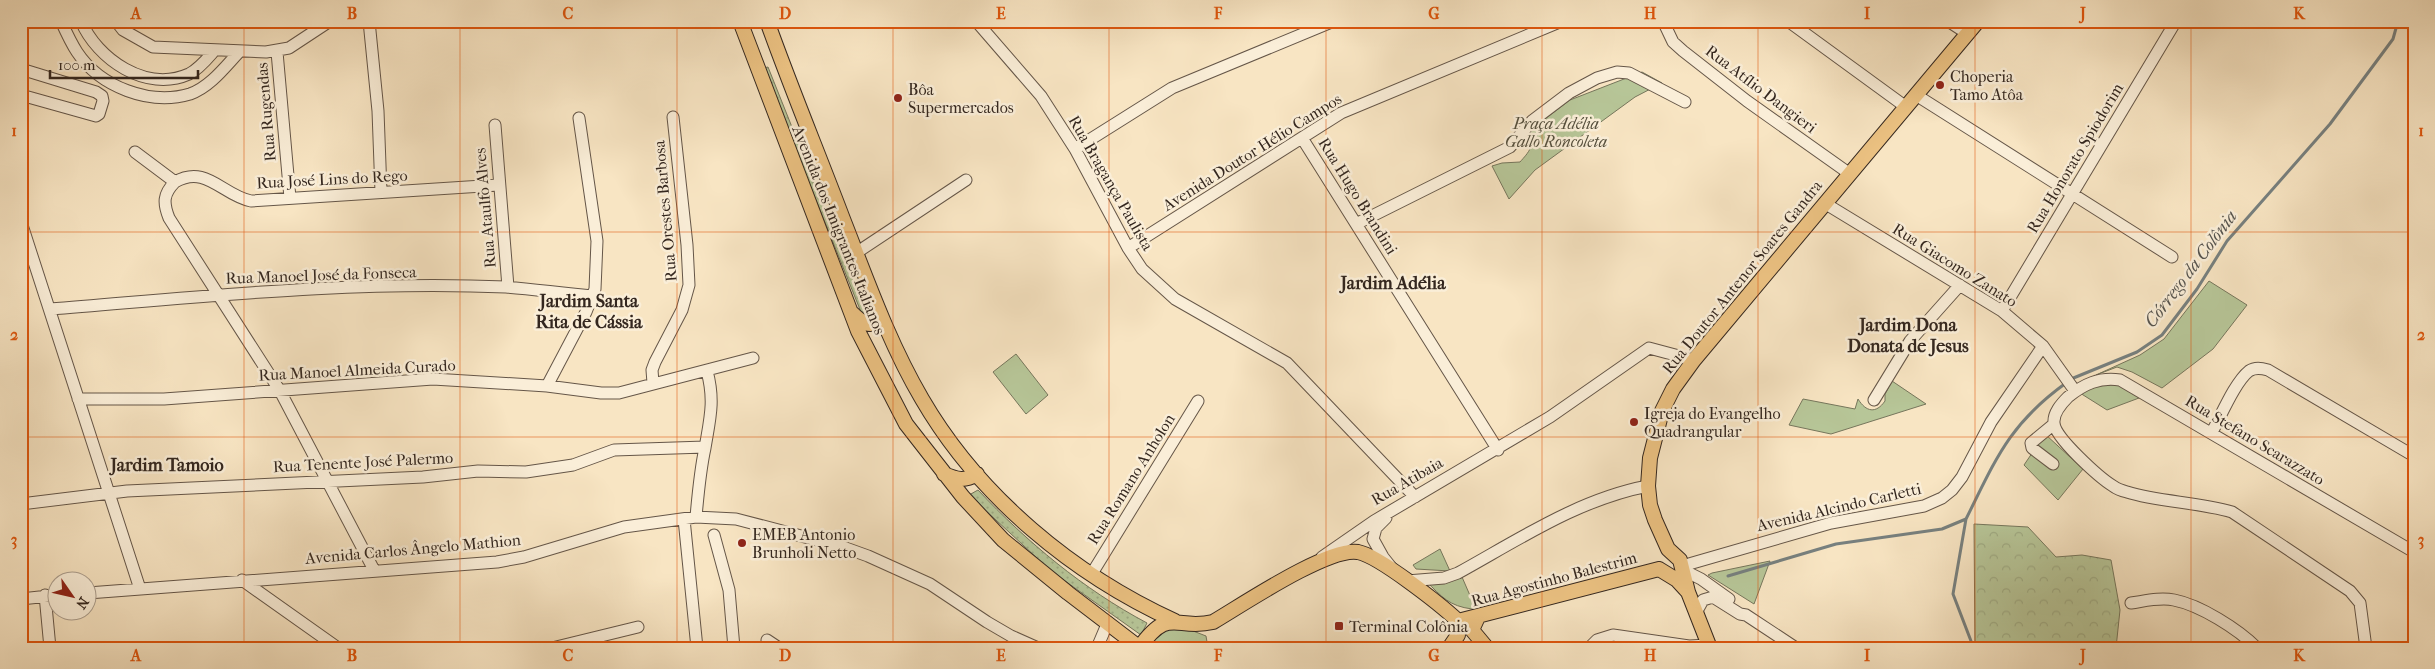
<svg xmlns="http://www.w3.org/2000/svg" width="2435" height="669" font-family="'IM FELL French Canon',serif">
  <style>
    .grass { fill: url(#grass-dots); stroke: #76765c }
    .forest { fill: url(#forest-crowns); stroke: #76765c }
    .park { fill: #b7c698; stroke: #76765c }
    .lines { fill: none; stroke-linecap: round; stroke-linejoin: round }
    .stream { stroke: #77807f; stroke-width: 3 }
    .minor-casing { stroke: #655648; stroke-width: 13 }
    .major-casing { stroke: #34271f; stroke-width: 16 }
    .minor { stroke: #faeed8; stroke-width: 11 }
    .major { stroke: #ecc282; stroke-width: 14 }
    .grid { fill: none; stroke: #df560d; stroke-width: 1; stroke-opacity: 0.55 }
    .poi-dot { fill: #8f2418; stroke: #faeed8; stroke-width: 2 }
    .labels { text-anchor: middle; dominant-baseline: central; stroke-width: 5; stroke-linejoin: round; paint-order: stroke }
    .poi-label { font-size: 16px; fill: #34271f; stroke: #faeed8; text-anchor: start }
    .street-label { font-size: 16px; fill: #34271f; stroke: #faeed8 }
    .park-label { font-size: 16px; font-style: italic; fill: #554f3d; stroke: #faeed8 }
    .water-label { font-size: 18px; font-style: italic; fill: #56544f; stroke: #faeed8 }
    .neighbourhood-label { font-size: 18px; font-weight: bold; fill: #34271f; stroke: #faeed8 }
    .neatline { fill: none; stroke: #df560d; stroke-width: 2 }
    .grid-label { font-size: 16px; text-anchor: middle; font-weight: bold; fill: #df560d }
  </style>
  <defs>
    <pattern id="grass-dots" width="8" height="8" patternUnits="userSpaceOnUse" patternTransform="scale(1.25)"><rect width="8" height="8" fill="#b7c698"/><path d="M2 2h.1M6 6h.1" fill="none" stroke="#9eaa83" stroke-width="1.8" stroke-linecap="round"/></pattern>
    <pattern id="forest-crowns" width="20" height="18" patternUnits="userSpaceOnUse" patternTransform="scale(1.25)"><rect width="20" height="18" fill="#b7c698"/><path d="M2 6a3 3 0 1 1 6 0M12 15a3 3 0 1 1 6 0" fill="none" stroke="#9eaa83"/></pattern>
  </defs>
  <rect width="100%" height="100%" fill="#f8e5c3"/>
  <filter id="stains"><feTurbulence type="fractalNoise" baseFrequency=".004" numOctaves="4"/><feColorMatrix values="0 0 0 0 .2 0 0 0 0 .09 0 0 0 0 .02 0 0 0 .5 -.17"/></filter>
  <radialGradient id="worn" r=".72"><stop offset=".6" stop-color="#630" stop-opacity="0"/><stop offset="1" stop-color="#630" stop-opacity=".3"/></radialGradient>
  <path class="grass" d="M768,67l99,248 -4,2 -100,-249z
    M978,490c49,52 105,99 169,133l-6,12 -90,-64 -82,-76z"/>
  <path class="forest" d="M1974,524l54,3 28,30 26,-2 29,5 9,50 -4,38h-141z"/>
  <path class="park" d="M1642,72l20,11 -27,14 -100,73 -26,29 -17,-33 10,-3 18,-1c8,-9 17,-18 8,-30l42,-32z
    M2209,281l38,24 -34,44 -51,39 -30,-16 -15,-5 -21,8 44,-20 24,-16z
    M1016,354l32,41 -22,19 -33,-42z
    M1892,381l34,23 -95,30 -42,-9 14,-26 52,10 3,-10c8,13 18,15 27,2v-7z
    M2118,384l21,14 -32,12 -27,-17 9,-6z
    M2045,434l38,35 -25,31 -34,-35z
    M1440,549l10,22 -34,-2 -3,-4z
    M1770,561l-16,43 -46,-29 4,-2z
    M1462,577l13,30 -3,2c-23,-3 -30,-12 -46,-28z
    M1170,627l18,2 18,7 2,12h-59l2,-10z"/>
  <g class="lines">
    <path class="stream" d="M2071,379l66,-27 25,-17 35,-46 30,-48 103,-117 63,-85 5,-18
      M1966,519l-13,75 18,47v7
      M1728,576l108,-32 106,-15 24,-10c30,-60 43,-95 100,-136"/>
    <g class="minor-casing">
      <path id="minor" d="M61,21c5,11 10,22 16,31 23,35 73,54 113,42 20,-7 35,-27 49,-42
        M81,21c16,38 65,72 108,53 10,-5 18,-15 25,-23
        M116,21l7,9 30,17 113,5 23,-4 41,-27
        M369,21l9,90 3,81
        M976,21l65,75 34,53 53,99 14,21 33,30 112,64 128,134
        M1663,21l10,21 10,9 64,50 103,73
        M1788,21l118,86
        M1948,21l20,13
        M277,52l13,146
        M21,69l75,23 6,4 1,5 -4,13 -3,2 -75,-21
        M1916,95l256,162
        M495,125l13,162
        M1302,138l196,312
        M1075,149l97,-61 162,-67
        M135,152l40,30c-12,12 -12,21 -6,36l111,173 94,179
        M175,182c31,-18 47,13 76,19l247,-16
        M1826,204l176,107 41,35 32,45
        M21,222l119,367
        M1356,224l154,-77 22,-26 37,-28 28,-15 20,-6 12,1 56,29
        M1128,248l213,-135 221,-92
        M856,253l110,-73
        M50,309c151,-12 305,-29 456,-22 29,2 58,7 87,9
        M2002,311l174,-290
        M653,383l-1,-13 3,-8 27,-52 7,-25 -2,-40 -14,-128
        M547,386l39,-74 9,-23 2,-48 -18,-123
        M78,399h86l269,-20 114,7 54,7h18l134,-35
        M1874,400l36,-59 50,-56
        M2212,432c9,-16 23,-50 37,-61 6,-4 12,-3 19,-1l146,86
        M2053,464l-21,-16 -1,-5 23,-19
        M21,504l106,-13 296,-14 55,-6 48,1 47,-7 41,-15 91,-3
        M696,517c2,-23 4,-46 9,-69 5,-30 10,-47 2,-77
        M1386,518l-10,10 -3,11 10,18 8,10
        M684,519l13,129
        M714,535l15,55 5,58
        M1322,557l52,-36 176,-104 99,-69 45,12
        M1682,566l149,-43 93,-17 18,-8 10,-8 10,-13 29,-55 52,-76
        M1683,570l18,9 28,20
        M1091,575l107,-174
        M242,580l96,68
        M1407,581l37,-3 14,-5c60,-33 121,-74 190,-87
        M88,593l409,-31 27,-5 100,-30 72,-10 40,2 107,28 25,9 62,28 57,38 24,14 27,12
        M45,595l5,53
        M21,599l37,-4
        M2131,603c14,-2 29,-6 43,-3 26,5 64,29 83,48
        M1697,616l1,-7 5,-9 10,-3 27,17 6,1 50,33
        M767,640l12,8
        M552,648l86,-21
        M1097,648l11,-26
        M1589,648l8,-8 16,-5 76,11 20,-1
        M2366,648l-6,-45 -10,-12 -118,-79c-34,-10 -73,-10 -105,-20 -4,-1 -10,-3 -14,-6 -13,-8 -58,-48 -59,-63 -1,-10 7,-19 14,-26 16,-13 31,-20 52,-17l294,172"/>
    </g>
    <g class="major-casing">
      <path id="major" d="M740,21l118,310 48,93 57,73 40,43 65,53 72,55
        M767,21c24,67 51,132 76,198 24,61 46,124 79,180 57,98 152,176 253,222
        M852,313c10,10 17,15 31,7
        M944,474c14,6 21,7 33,0
        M1659,569l18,11 11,12
        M1478,617l-6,13 15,18
        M1458,621l201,-52
        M1139,648c31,-43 36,-17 74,-26 29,-17 115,-75 145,-70 21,4 83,53 100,69
        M1449,648l9,-13v-14
        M1710,648l-22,-56 -8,-32 -12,-11 -13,-29 -5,-15 -2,-19 2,-28 12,-47 11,-22 21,-29 284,-339"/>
    </g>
    <use href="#minor" class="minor"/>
    <use href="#major" class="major"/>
  </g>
  <path class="grid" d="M244,21v627M460,21v627M677,21v627M893,21v627M1109,21v627M1326,21v627M1542,21v627M1758,21v627M1975,21v627M2191,21v627M21,232h2393M21,437h2393"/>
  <g class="poi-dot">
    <circle cx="1940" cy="85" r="5"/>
    <circle cx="898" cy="98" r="5"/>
    <circle cx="1634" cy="422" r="5"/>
    <circle cx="742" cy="543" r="5"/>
    <rect x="1334" y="621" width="10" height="10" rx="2.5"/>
  </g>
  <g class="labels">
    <g class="poi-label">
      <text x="1950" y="76">Choperia<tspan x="1950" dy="18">Tamo Atôa</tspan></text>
      <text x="908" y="89">Bôa<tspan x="908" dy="18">Supermercados</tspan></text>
      <text x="1644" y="413">Igreja do Evangelho<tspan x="1644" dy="18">Quadrangular</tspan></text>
      <text x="752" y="534">EMEB Antonio<tspan x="752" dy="18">Brunholi Netto</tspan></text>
      <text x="1349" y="626">Terminal Colônia</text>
    </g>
    <g class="street-label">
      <text transform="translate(1761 89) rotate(37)">Rua Atílio Dangieri</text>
      <text transform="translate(266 112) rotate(-95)">Rua Rugendas</text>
      <text transform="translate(1252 152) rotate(-32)">Avenida Doutor Hélio Campos</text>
      <text transform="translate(2075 158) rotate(-59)">Rua Honorato Spiodorim</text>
      <text transform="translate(332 179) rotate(-3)">Rua José Lins do Rego</text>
      <text transform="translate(1111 183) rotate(60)">Rua Bragança Paulista</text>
      <text transform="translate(1358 196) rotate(58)">Rua Hugo Brandini</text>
      <text transform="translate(485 208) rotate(-95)">Rua Ataulfo Alves</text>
      <text transform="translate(665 211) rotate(-95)">Rua Orestes Barbosa</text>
      <text transform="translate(839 230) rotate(68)">Avenida dos Imigrantes Italianos</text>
      <text transform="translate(1955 265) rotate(32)">Rua Giacomo Zanato</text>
      <text transform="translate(321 275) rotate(-2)">Rua Manoel José da Fonseca</text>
      <text transform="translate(1742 277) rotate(-51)">Rua Doutor Antenor Soares Gandra</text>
      <text transform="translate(357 370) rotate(-3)">Rua Manoel Almeida Curado</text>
      <text transform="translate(2255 440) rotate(31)">Rua Stefano Scarazzato</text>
      <text transform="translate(363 462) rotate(-3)">Rua Tenente José Palermo</text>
      <text transform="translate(1131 479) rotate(-58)">Rua Romano Anholon</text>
      <text transform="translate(1407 481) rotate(-30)">Rua Atibaia</text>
      <text transform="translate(1839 507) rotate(-13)">Avenida Alcindo Carletti</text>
      <text transform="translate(413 549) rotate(-5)">Avenida Carlos Ângelo Mathion</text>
      <text transform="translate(1554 579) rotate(-15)">Rua Agostinho Balestrim</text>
    </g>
    <g class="park-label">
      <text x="1556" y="123">Praça Adélia<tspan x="1556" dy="18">Gallo Roncoleta</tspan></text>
    </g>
    <g class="water-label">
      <text transform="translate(2191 269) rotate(-53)">Córrego da Colônia</text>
    </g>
    <g class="neighbourhood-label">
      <text x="1393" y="283">Jardim Adélia</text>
      <text x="589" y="301">Jardim Santa<tspan x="589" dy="21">Rita de Cássia</tspan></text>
      <text x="1908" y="325">Jardim Dona<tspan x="1908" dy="21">Donata de Jesus</tspan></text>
      <text x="167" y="465">Jardim Tamoio</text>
    </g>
  </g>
  <rect width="2435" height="669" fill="none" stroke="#f8e5c3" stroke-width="55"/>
  <g transform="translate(72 596) rotate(124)"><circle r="24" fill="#faeed8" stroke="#ab9e8e"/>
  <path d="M0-4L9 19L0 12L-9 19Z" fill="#8f2418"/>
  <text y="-8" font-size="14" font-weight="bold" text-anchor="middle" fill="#34271f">N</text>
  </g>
  <path d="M50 70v8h148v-8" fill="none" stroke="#34271f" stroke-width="2.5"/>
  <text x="58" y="70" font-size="15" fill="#34271f" stroke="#faeed8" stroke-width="4" paint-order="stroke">100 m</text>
  <rect x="28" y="28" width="2380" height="614" class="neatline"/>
  <g class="grid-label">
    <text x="136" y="19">A</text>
    <text x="352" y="19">B</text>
    <text x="568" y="19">C</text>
    <text x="785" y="19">D</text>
    <text x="1001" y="19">E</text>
    <text x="1218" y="19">F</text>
    <text x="1434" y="19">G</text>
    <text x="1650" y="19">H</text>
    <text x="1867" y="19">I</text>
    <text x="2083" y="19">J</text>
    <text x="2299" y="19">K</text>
    <text x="14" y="136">1</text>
    <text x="2421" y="136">1</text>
    <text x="14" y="340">2</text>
    <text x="2421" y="340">2</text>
    <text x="14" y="545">3</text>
    <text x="2421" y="545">3</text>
    <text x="136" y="661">A</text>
    <text x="352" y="661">B</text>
    <text x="568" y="661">C</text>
    <text x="785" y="661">D</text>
    <text x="1001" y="661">E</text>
    <text x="1218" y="661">F</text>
    <text x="1434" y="661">G</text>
    <text x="1650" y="661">H</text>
    <text x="1867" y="661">I</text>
    <text x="2083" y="661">J</text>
    <text x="2299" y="661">K</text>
  </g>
  <rect width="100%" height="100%" filter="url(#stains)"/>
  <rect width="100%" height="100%" fill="url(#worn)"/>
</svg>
